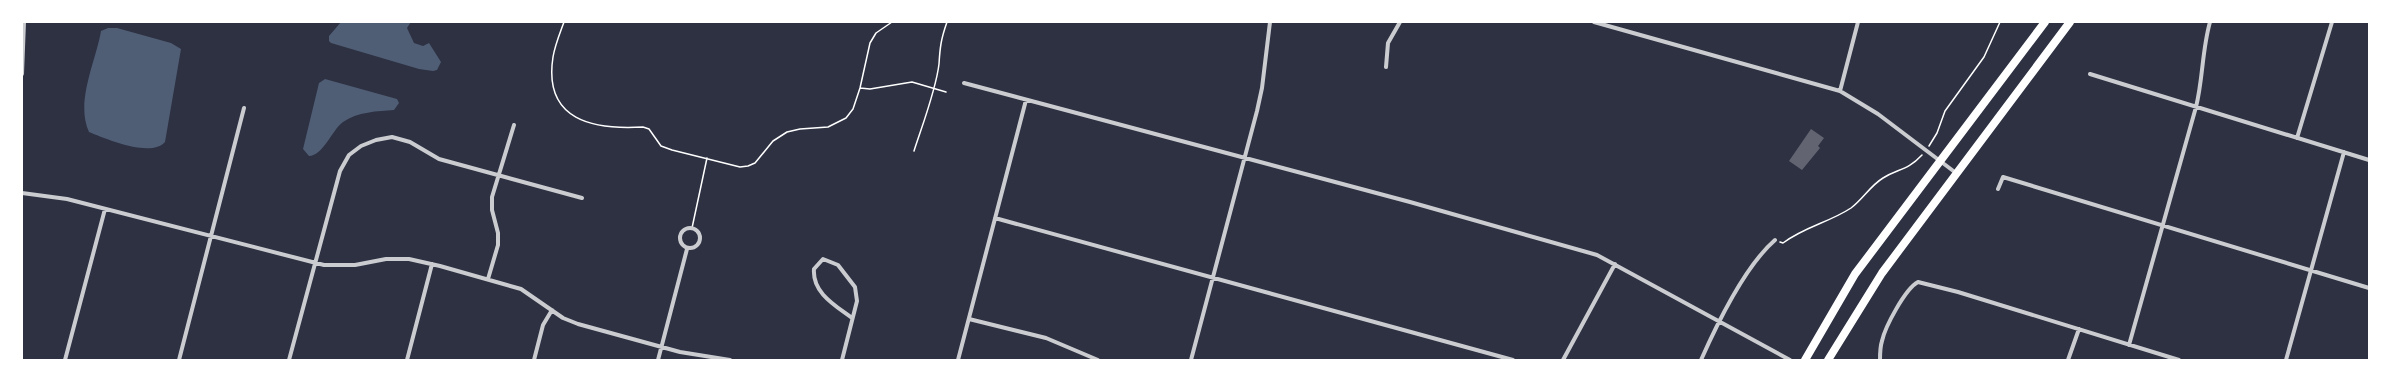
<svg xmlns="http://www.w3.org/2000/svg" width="2391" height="382" font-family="Poppins,sans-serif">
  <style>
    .water { fill: #4f5d75 }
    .building { fill: #626471 }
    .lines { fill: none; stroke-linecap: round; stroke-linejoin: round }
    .path { stroke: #fff; stroke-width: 1.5 }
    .minor { stroke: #caccd0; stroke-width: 4 }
    .primary { stroke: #fff; stroke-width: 8 }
  </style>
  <rect width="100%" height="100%" fill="#2d3142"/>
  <path class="water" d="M341,22h70l-4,6 7,15 9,3 6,-3 12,19 -4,8 -4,1 -14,-2 -88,-26 -2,-2v-5z
    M108,28h9l54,15 10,6 -16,93c-14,16 -59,-3 -76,-10 -14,-30 7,-71 12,-101z
    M325,79l72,20 2,4 -5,7c-16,1 -37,2 -51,12 -11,8 -20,34 -34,34l-6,-7 16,-66z"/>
  <path class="building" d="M1811,129l13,9 -6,8 2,2 -18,22 -13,-9z"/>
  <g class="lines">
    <path class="path" d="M564,22c-4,11 -9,23 -11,35 -10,64 41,73 90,70l6,2 12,17 11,4 68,17 8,-1 7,-3 18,-22 14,-9 13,-3 28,-2 18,-9 7,-9 7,-21 10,-45 6,-10 16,-11
      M860,88l10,1 42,-7 34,10
      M1929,146l8,-13 8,-22 39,-54 16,-35
      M914,151c8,-25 22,-61 25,-87 1,-17 2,-25 8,-42
      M692,228l15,-70
      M1780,242l3,1c21,-16 47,-21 68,-35 12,-9 19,-22 32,-30 16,-10 24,-7 39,-23"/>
    <path class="minor" d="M1594,22l246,69 38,23 78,59
      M1386,67l2,-24 12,-21
      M22,74l2,-52
      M2090,74l279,86
      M964,83l446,119 187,53 193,105
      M1840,91l18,-69
      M2297,138l35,-116
      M1998,189l5,-12 366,111
      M22,193l45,6 257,66h31l31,-6h23l31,7 81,23 42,29 15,6 102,28 50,8
      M995,218l518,142
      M680 238a10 10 0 1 1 20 0a10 10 0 1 1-20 0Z
      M488,279l10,-34v-12l-6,-23v-13l22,-72
      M969,319l77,19 52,22
      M2129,345l67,-238c7,-28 6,-57 14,-85
      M65,360l40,-151
      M179,360l65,-252
      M289,360l51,-189 9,-16 12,-9 15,-6 16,-3 18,5 29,17 143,39
      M407,360l25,-96
      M534,360l9,-35 9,-15
      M658,360l29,-111
      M842,360l15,-59 -2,-14 -17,-22 -15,-6 -9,10c-2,24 22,37 38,49
      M958,360l68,-260
      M1191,360l66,-249 5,-23 8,-66
      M1563,360l52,-96
      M1701,360c16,-36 44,-94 74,-120
      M1880,360c0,-6 0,-13 2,-19 3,-14 23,-52 36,-59l40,10 221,68
      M2068,360l11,-31
      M2286,360l58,-208"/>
    <path class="primary" d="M1805,360l50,-86 190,-252
      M1828,360l54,-87 188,-251"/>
  </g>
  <rect width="2391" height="382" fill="none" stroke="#ffffff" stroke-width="46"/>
</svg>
